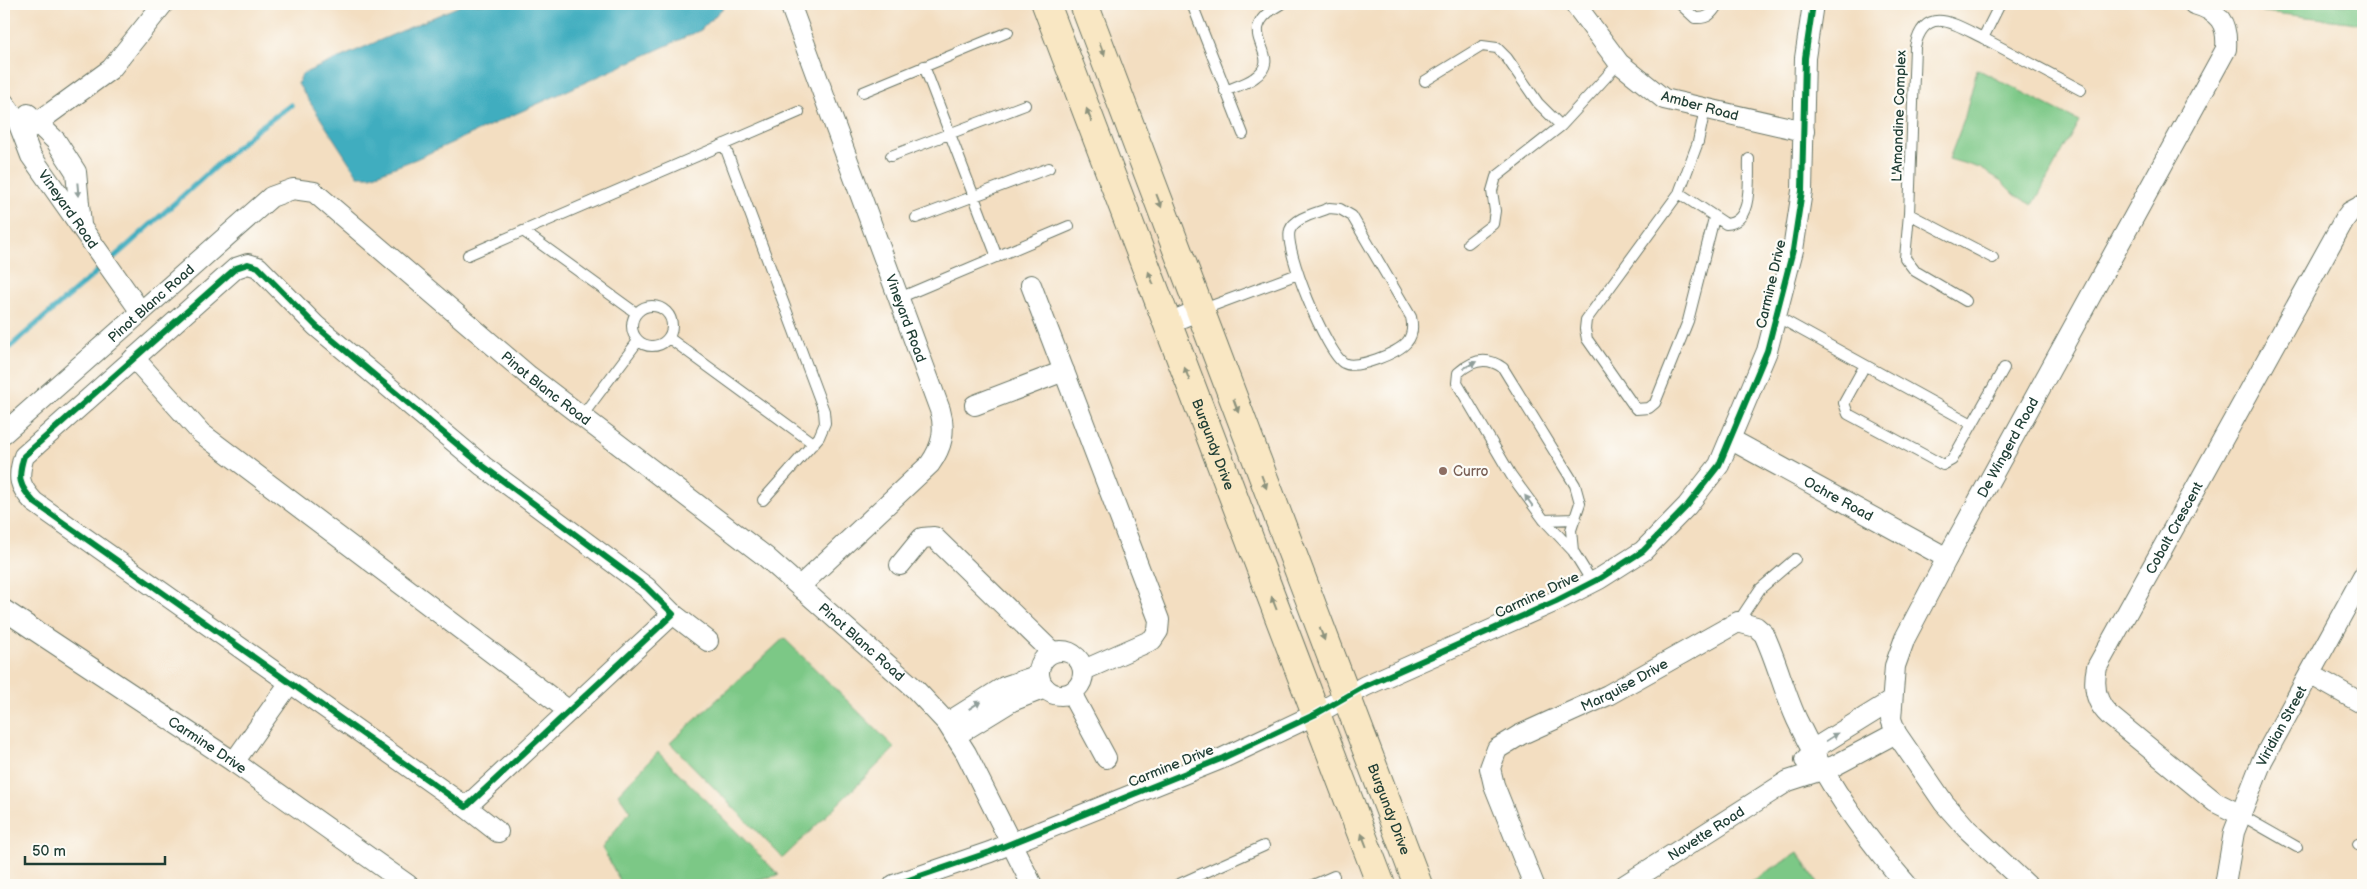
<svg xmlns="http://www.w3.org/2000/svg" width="2367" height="889" font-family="'Balsamiq Sans',sans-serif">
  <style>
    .green { fill: #7bc886; stroke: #4d825d }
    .water { fill: #40adbf; stroke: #30757a }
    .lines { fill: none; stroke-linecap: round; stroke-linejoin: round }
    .stream { stroke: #40adbf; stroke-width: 5.5 }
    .lane-casing { stroke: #697565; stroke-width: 12 }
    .street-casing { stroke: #697565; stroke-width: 22 }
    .secondary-casing { stroke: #697565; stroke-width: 30 }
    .lane { stroke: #fff; stroke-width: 10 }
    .street { stroke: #fff; stroke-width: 20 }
    .secondary { stroke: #f9e7c3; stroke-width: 28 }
    .cycleway-casing { stroke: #fdfcf7; stroke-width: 9 }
    .cycleway { stroke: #00873e; stroke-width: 6 }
    .oneway { fill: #8c927c }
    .oneway2 { fill: #8f9e9a }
    .education-dot { fill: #8d6e63; stroke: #fdfcf7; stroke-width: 2 }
    .labels { text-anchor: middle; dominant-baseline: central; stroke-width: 4.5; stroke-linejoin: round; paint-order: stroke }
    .street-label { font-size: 14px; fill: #1f3d34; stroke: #fdfcf7 }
    .education-label { font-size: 14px; fill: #785e54; stroke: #fdfcf7; text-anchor: start }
  </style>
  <rect width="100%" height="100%" fill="#fdfcf7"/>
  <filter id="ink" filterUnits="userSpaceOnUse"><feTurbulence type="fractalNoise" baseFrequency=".02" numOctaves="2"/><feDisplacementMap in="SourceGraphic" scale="10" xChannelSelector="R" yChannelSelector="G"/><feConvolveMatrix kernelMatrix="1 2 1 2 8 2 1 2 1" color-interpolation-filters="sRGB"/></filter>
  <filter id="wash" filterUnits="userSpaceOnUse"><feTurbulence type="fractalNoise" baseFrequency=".0096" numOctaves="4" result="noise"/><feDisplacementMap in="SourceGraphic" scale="20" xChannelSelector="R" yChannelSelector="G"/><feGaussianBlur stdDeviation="1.12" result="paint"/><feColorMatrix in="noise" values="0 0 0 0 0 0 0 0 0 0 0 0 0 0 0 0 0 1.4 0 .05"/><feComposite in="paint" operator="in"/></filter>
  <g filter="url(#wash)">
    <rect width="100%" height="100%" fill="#f3dec1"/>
    <path class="green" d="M2197,4h166v21l-14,-3z
      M1977,69l102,52 -46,84 -18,-10 -15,-15 -20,-12 -31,-9 15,-39z
      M784,638l111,110 -112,110 -113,-115z
      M658,752l121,123 -48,10 -109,-1 -20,-36 28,-37 -12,-17z
      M1798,852l21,33h-73z"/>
    <path class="water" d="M464,4h263l-26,26 -285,129 -45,17h-13l-60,-92 4,-10z"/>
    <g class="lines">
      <path class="stream" d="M4,352l124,-107 127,-114 36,-26"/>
    </g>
  </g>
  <g filter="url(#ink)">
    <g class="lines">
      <g class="lane-casing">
        <path id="lane" d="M1192,4l51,130
          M1680,4l15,14c13,1 17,-4 23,-14
          M1983,38l98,52
          M924,66l73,191
          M1425,81l57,-35 15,2 10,10 31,45 23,23
          M1225,91c9,-4 21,-7 29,-13 35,-24 -27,-44 27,-74
          M863,92l145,-60
          M1705,109l-7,33 -19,51 -93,127 -1,9 2,10 49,70 13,-1 6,-5 33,-82 26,-103
          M724,144l100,267 1,12 -6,14 -56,63
          M891,156l134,-51
          M1679,193l47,31c28,-2 22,-45 23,-65
          M1329,208l11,1 12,7 59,101c2,9 2,18 -4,25 -9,11 -51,28 -63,21 -17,-9 -61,-115 -54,-133 5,-13 28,-17 39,-22z
          M1909,214l84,44
          M916,218l133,-50
          M523,231l113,82
          M1468,243l25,-19 2,-13 -3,-20 4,-14 65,-51 58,-63
          M468,255l331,-143
          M899,298l170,-72
          M1966,301l-51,-30 -10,-13 4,-44 6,-167c10,-44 41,-22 68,-9l17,-34
          M632 326a20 20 0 1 1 40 0a20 20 0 1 1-40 0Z
          M1201,310l97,-36
          M1776,316l196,108
          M669,338l145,106
          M1865,365l-21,38 4,11 95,51 9,-5 52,-92
          M582,416l56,-75
          M1544,520l31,-1
          M1573,551l-2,-21 9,-27 -5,-18 -72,-117c-16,-12 -31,-8 -45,5l-1,10 54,92 33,45 29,31 19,31
          M1738,622l22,-33 35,-30
          M2239,814l58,33
          M2358,844l5,-1
          M1177,885l87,-39
          M1313,885l21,-9"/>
      </g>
      <g class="street-casing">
        <g id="street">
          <path id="s1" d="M790,4l150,406c6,21 2,37 -10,54l-130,122"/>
          <path d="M1575,4l44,59 45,36 140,32"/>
          <path id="s2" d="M4,103l14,19 13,34 110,156"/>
          <path d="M28,114l28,27 20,31 5,53"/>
          <path d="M23,133l88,-64 52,-65"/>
          <path d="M248,264l10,3 58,59 167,140 163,121 27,27 -207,193 -432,-305c-15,-16 -17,-24 -10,-46l212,-188z"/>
          <path d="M1031,285l128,335 -1,11 -6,9 -68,30"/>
          <path d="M1168,323l32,-13"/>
          <path d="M134,358l67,75 368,278"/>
          <path d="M975,405l89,-34"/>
          <path id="s3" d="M4,433l267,-236 22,-8 21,3 215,184 237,181 149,132 32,34 19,30 66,132"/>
          <path id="s4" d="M1730,439l217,119"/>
          <path d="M900,565l22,-27 12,-1 118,115"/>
          <path id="s5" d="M4,610l230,152 174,123"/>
          <path d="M673,614l35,27"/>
          <circle cx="1061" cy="673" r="22"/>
          <path d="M2310,674l53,30"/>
          <path d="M1071,693l35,65"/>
          <path d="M947,723l57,-36 35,-12"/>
          <path d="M955,736l57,-35 33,-13"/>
          <path d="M1805,760l15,-15 71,-44"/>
          <path d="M234,762l55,-78"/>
          <path d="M466,807l32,25"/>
          <path id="s6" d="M2239,814l-24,-12 -106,-87c-14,-13 -16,-30 -12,-48l247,-447 6,-8 13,-7"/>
          <path d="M894,885l96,-33 233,-94 93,-44 49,-28 191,-85 43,-22 44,-28 44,-45 32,-41 48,-114 26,-101 9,-59 3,-133 8,-54"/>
          <path id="s7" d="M1534,885l-40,-100 -4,-17 7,-19 23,-14 88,-40 130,-73 18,5 8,7c13,28 20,58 33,86 28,60 67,116 110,165"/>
          <path id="s8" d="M1625,885l163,-104 46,-15 62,-33"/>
          <path id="s9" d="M2027,885l-60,-56 -23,-26 -48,-70 -5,-14 4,-53 10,-28 42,-80 279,-509c2,-26 -7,-38 -32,-45"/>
          <path id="s10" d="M2225,885l9,-53 28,-71 101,-185"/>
        </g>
      </g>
      <g class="secondary-casing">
        <g id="secondary">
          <path id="s11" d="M1046,4l335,881"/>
          <path id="s12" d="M1084,4l334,881"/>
        </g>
      </g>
      <use href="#lane" class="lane"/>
      <use href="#street" class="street"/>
      <use href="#secondary" class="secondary"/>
      <g class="cycleway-casing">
        <path id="cycleway" d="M248,264l10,3 58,59 167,140 163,121 27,27 -207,193 -432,-305c-15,-16 -17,-24 -10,-46l212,-188z
          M894,885l96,-33 233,-94 93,-44 49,-28 191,-85 43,-22 44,-28 44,-45 32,-41 48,-114 26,-101 9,-59 3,-133 8,-54"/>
      </g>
      <use href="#cycleway" class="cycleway"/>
    </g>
    <defs><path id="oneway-solid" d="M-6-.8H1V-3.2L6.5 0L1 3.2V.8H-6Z" transform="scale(1.25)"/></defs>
    <g class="oneway">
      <use href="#oneway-solid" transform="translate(1102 49) rotate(69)"/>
      <use href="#oneway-solid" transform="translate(1089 115) rotate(-111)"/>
      <use href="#oneway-solid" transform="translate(1159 201) rotate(69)"/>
      <use href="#oneway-solid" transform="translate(1151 278) rotate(-111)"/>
      <use href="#oneway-solid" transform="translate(1187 374) rotate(-111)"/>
      <use href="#oneway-solid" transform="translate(1236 406) rotate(70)"/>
      <use href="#oneway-solid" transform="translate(1264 482) rotate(69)"/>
      <use href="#oneway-solid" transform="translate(1274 603) rotate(-111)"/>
      <use href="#oneway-solid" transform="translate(1322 634) rotate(69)"/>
      <use href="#oneway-solid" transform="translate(1364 840) rotate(-111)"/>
    </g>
    <g class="oneway2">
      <use href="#oneway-solid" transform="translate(78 190) rotate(85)"/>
      <use href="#oneway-solid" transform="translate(1470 365) rotate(-27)"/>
      <use href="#oneway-solid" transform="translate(1529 501) rotate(-126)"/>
      <use href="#oneway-solid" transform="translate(975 705) rotate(-33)"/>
      <use href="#oneway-solid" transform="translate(1832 737) rotate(-34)"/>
    </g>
  </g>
  <circle class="education-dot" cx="1443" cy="471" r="5"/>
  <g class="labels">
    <g class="street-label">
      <text transform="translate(1700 106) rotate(15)">Amber Road</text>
      <text transform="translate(1899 116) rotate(-88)">L'Amandine Complex</text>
      <text stroke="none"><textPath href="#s2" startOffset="125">Vineyard Road</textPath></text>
      <text transform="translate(1771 284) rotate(-77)">Carmine Drive</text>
      <text stroke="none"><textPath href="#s3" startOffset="196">Pinot Blanc Road</textPath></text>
      <text stroke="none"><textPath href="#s1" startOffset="335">Vineyard Road</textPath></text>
      <text stroke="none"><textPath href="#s3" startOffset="705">Pinot Blanc Road</textPath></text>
      <text stroke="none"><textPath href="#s11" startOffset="471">Burgundy Drive</textPath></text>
      <text stroke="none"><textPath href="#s9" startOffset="516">De Wingerd Road</textPath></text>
      <text stroke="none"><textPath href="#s4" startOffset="124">Ochre Road</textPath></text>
      <text stroke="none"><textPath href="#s6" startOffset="375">Cobalt Crescent</textPath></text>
      <text transform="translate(1537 595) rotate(-25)">Carmine Drive</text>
      <text stroke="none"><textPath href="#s3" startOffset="1110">Pinot Blanc Road</textPath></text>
      <text stroke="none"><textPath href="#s7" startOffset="288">Marquise Drive</textPath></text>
      <text stroke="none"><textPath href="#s10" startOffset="170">Viridian Street</textPath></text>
      <text stroke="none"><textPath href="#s5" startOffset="244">Carmine Drive</textPath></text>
      <text transform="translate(1171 766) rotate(-22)">Carmine Drive</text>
      <text stroke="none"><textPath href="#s12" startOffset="861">Burgundy Drive</textPath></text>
      <text stroke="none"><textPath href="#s8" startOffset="96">Navette Road</textPath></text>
    </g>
    <g class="education-label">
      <text x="1453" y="471">Curro</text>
    </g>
  </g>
  <rect width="2367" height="889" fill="none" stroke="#fdfcf7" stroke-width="20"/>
  <path d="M25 856v8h140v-8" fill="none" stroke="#1f3d34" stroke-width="2.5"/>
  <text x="32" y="856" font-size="15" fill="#1f3d34" stroke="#fdfcf7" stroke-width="4" paint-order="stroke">50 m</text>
</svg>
